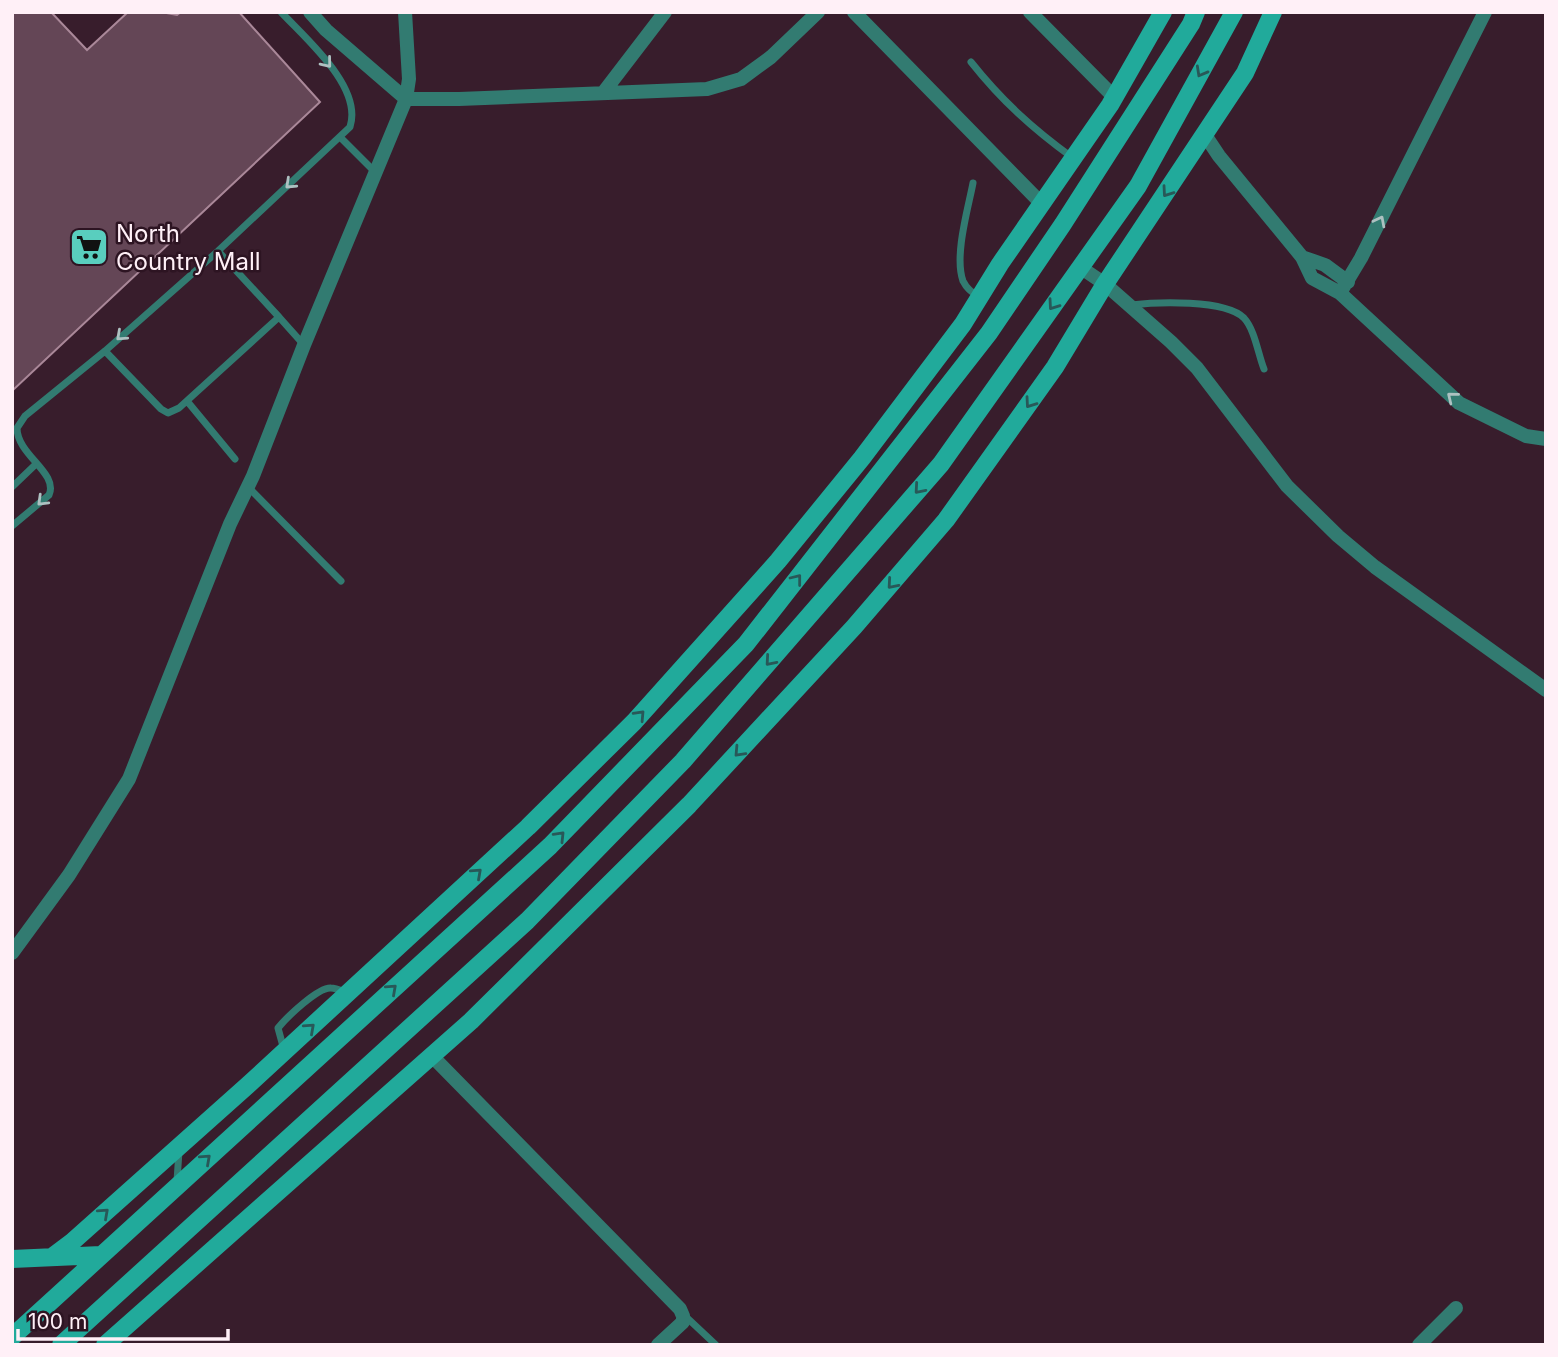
<svg xmlns="http://www.w3.org/2000/svg" width="1558" height="1357" font-family="Inter,sans-serif">
  <style>
    .building { fill: #644656; stroke: #a89; stroke-width: 2 }
    .lines { fill: none; stroke-linecap: round; stroke-linejoin: round }
    .lane { stroke: #327b71; stroke-width: 7 }
    .street { stroke: #327b71; stroke-width: 14 }
    .secondary { stroke: #21aa9b; stroke-width: 18 }
    .oneway { stroke: #adc1c1 }
    .oneway2 { stroke: #285858 }
    .labels { text-anchor: middle; dominant-baseline: central; stroke-width: 5; stroke-linejoin: round; paint-order: stroke }
    .poi-label { font-size: 24px; fill: #fff0f7; stroke: #2d1422; text-anchor: start }
  </style>
  <rect width="100%" height="100%" fill="#381d2c"/>
  <path class="building" d="M12,12h39l36,38 41,-38h33l16,3 4,-3h58l81,90 -308,289z"/>
  <g class="lines">
    <path class="lane" d="M971,62c31,39 62,67 102,96
      M340,137l35,35
      M973,183c-5,26 -19,73 -10,98 4,8 9,11 16,16
      M1131,305c25,-3 94,-6 113,13 11,12 14,36 20,51
      M279,317l25,28
      M105,351l56,58 7,4 11,-5 100,-91 -61,-66
      M187,401l48,58
      M12,487l24,-23
      M248,487l93,94
      M12,526l37,-31c10,-22 -32,-40 -32,-67l8,-12 80,-65 113,-100 132,-124c13,-40 -44,-88 -69,-115
      M284,1050l-6,-22c8,-10 40,-41 53,-40 5,0 11,3 16,5
      M177,1181l2,-30
      M683,1314l33,31"/>
    <path class="street" d="M310,12l16,18 80,69h53l248,-10 34,-10 30,-22 47,-45
      M854,12l188,192
      M1030,12l85,86
      M603,93l62,-81
      M1205,135l14,21 83,101 10,21 28,15 119,110 67,33 20,3
      M1302,257l23,8 23,17
      M1080,267l25,17 66,58 26,26 90,118 51,50 37,31 171,123
      M1340,293l21,-35 124,-246
      M12,953l57,-78 60,-96 101,-255 23,-48 51,-131 102,-246 3,-20 -4,-67
      M431,1055l249,254 3,7v6l-25,23
      M1419,1345l37,-37"/>
    <path class="secondary" d="M52,1257l20,-15 176,-157 280,-258 106,-105 144,-161 84,-103 101,-134 37,-60 110,-159 53,-93
      M12,1259l89,-4
      M12,1337l538,-491 196,-202 243,-311 74,-109 128,-200 5,-12
      M61,1345l466,-424 156,-160 258,-297 197,-278 96,-174
      M105,1345l366,-324 218,-216 165,-178 92,-107 109,-153 50,-83 140,-211 28,-61"/>
  </g>
  <defs><path id="oneway-chevron" d="M-2-3.5L2.5 0L-2 3.5" fill="none" stroke-width="1.6" stroke-linecap="round" stroke-linejoin="round" transform="scale(1.75)"/></defs>
  <g class="oneway">
    <use href="#oneway-chevron" transform="translate(327 63) rotate(51)"/>
    <use href="#oneway-chevron" transform="translate(290 184) rotate(137)"/>
    <use href="#oneway-chevron" transform="translate(1380 221) rotate(-63)"/>
    <use href="#oneway-chevron" transform="translate(121 336) rotate(138)"/>
    <use href="#oneway-chevron" transform="translate(1452 397) rotate(-141)"/>
    <use href="#oneway-chevron" transform="translate(42 501) rotate(136)"/>
  </g>
  <g class="oneway2">
    <use href="#oneway-chevron" transform="translate(1201 72) rotate(119)"/>
    <use href="#oneway-chevron" transform="translate(1167 192) rotate(125)"/>
    <use href="#oneway-chevron" transform="translate(1053 305) rotate(125)"/>
    <use href="#oneway-chevron" transform="translate(1030 403) rotate(125)"/>
    <use href="#oneway-chevron" transform="translate(919 489) rotate(131)"/>
    <use href="#oneway-chevron" transform="translate(797 579) rotate(-52)"/>
    <use href="#oneway-chevron" transform="translate(892 584) rotate(131)"/>
    <use href="#oneway-chevron" transform="translate(770 661) rotate(131)"/>
    <use href="#oneway-chevron" transform="translate(640 715) rotate(-47)"/>
    <use href="#oneway-chevron" transform="translate(739 752) rotate(133)"/>
    <use href="#oneway-chevron" transform="translate(560 836) rotate(-46)"/>
    <use href="#oneway-chevron" transform="translate(477 873) rotate(-42)"/>
    <use href="#oneway-chevron" transform="translate(392 989) rotate(-42)"/>
    <use href="#oneway-chevron" transform="translate(310 1028) rotate(-42)"/>
    <use href="#oneway-chevron" transform="translate(206 1159) rotate(-42)"/>
    <use href="#oneway-chevron" transform="translate(104 1213) rotate(-42)"/>
  </g>
  <defs>
    <g id="supermarket-square" transform="scale(2.0125)"><rect x="-9" y="-9" width="18" height="18" rx="4" fill="#59cebe" stroke="#2d1422"/><path d="M-6-5.5h2.5l.6 2H6L4.5 2H-2.5L-4.4-4H-6ZM-1.5 3.2a1.3 1.3 0 1 0 .1 0ZM3 3.2a1.3 1.3 0 1 0 .1 0Z" fill="#111"/></g>
  </defs>
  <g fill-rule="evenodd">
    <use href="#supermarket-square" x="89" y="247"/>
  </g>
  <g class="labels">
    <g class="poi-label">
      <text x="116" y="233">North<tspan x="116" dy="28">Country Mall</tspan></text>
    </g>
  </g>
  <rect width="1558" height="1357" fill="none" stroke="#fff0f7" stroke-width="28"/>
  <path d="M18 1329v10h210v-10" fill="none" stroke="#fff0f7" stroke-width="3.5"/>
  <text x="28" y="1329" font-size="21" fill="#fff0f7" stroke="#2d1422" stroke-width="5" paint-order="stroke">100 m</text>
</svg>
